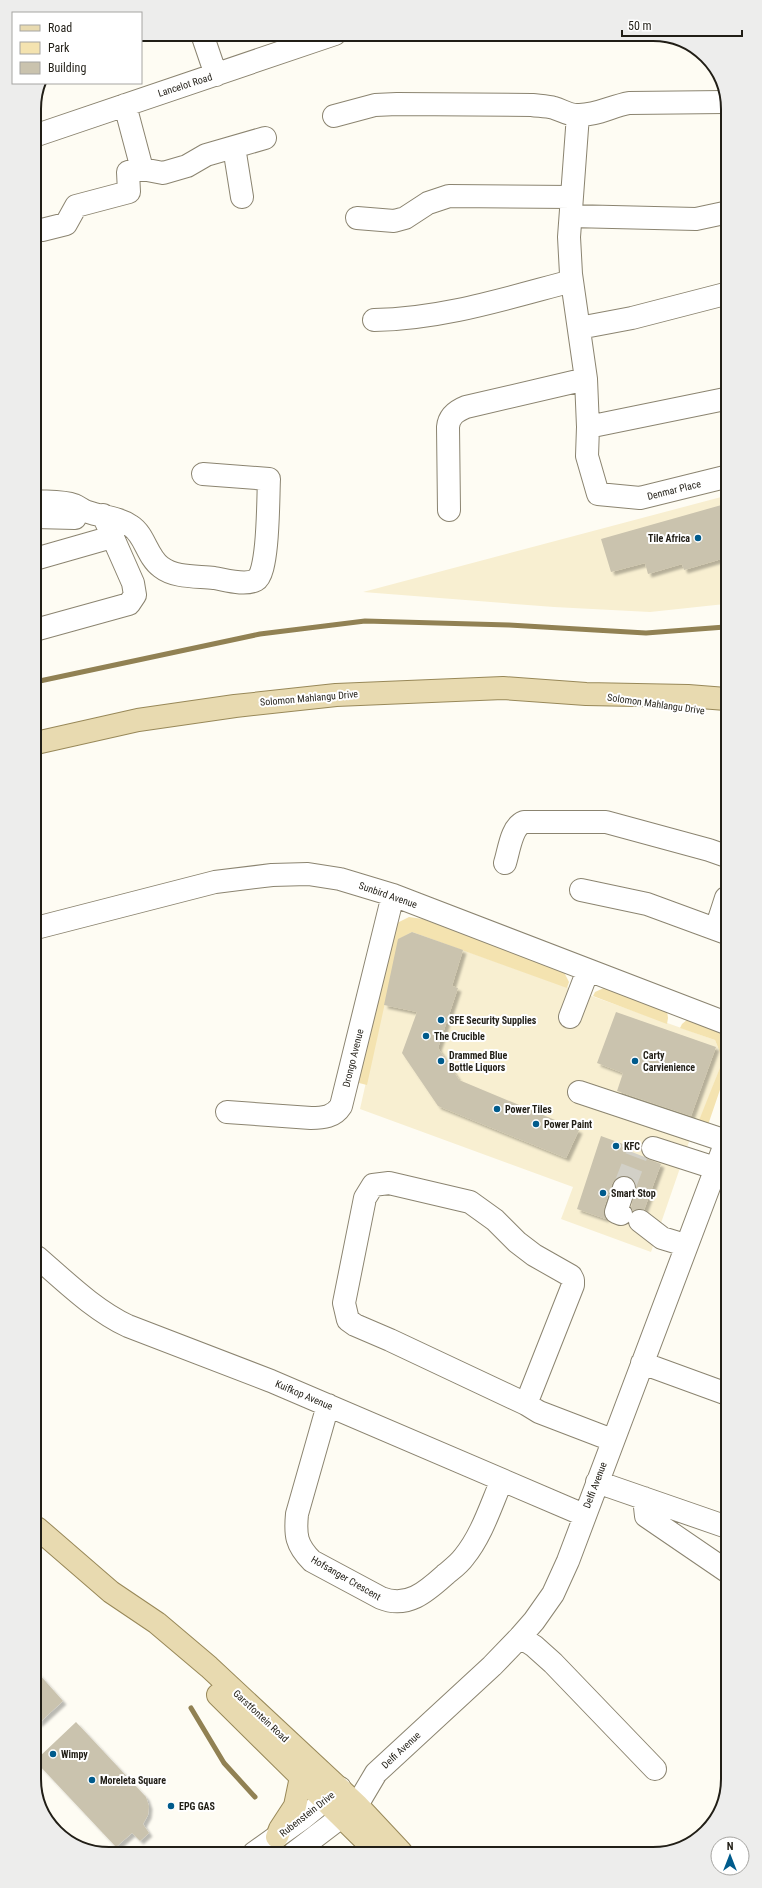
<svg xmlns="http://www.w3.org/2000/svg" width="762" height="1888" font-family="'Roboto Condensed',sans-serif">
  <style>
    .built { fill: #f8efd1 }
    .green { fill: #f4e3b0 }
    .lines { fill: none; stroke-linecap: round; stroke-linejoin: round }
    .stream { stroke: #918153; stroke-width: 5 }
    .building { fill: #cac3ae; filter: url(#shadow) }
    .minor-tunnel { stroke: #d2d0c7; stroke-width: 22; stroke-dasharray: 22 11; stroke-linecap: butt }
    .minor-casing { stroke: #8b8470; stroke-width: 24 }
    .major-casing { stroke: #988858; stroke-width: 24 }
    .minor { stroke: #fff; stroke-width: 22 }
    .major { stroke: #e8dab0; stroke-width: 22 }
    .poi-dot { fill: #005b8c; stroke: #fff; stroke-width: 1.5 }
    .labels { text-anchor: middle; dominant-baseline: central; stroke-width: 4; stroke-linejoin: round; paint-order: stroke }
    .street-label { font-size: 10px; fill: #211e16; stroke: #fff }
    .poi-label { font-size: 10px; font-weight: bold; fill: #211e16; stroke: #fff; text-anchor: start }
    .rim { fill: none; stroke: #211e16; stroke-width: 2 }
  </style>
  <defs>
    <filter id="shadow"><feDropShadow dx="3.5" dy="3.5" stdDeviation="1" flood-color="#0004"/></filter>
  </defs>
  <rect width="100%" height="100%" fill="#fefcf3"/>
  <path class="built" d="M725,496v108l-75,8 -96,-5 -191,-15z
    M412,932l303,108 8,20 -21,55 -12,24 -39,113 -90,-33 12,-32 -213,-78 38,-170z"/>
  <path class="green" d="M409,917l14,2 141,53 5,10 -2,6 -155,-56 -13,7 -32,146 -12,-3 40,-158z
    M606,987l61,24 1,7 -1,6 -74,-28 2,-4z
    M688,1019l38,13v40l-18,53 -10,-2 25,-63 -8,-20 -35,-12 2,-4z"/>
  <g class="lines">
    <path class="stream" d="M35,682l225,-48 105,-13 144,4 137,8 79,-6
      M191,1708l33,55 31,34"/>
  </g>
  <path class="building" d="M725,504v54l-41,12 -2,-6 -34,10 -3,-11 -34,9 -10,-33z
    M412,932l51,18 -11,36 6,2 -20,60 21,32 120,50 -13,28 -128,-52 -36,-53 15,-41 -33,-7 14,-66z
    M616,1012l100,35 -25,69 -74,-25 6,-18 -26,-10z
    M601,1136l22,8 -2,5 40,15 -17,46 -3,-1 -8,2 -2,-4 5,-22 -3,-6 -5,-3h-6l-6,2 -4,6 -8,24 2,11 -29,-10z
    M38,1673l25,28 -25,23z
    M76,1722l70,75 3,9 -1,9 -5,9 6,9 -9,8 -8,-8 -16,14 -78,-83v-6z"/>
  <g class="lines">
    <path class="minor-tunnel" d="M624,1188l13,-34"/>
    <g class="minor-casing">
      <path id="minor" d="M202,34l14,41
        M578,115l-9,122 2,37 15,105 2,48 -1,29 11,38 42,4 85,-21
        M334,116l41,-11 22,-1 135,1c7,1 15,1 22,3 8,2 14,7 23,7 18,1 35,-9 52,-12l95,-1
        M34,136l301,-102
        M234,147l8,50
        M142,169l21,4 24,-7 19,-11 59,-17
        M571,216l125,3 28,-6
        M357,218l37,3 11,-3 23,-15 21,-7 123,1
        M42,230l24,-6 10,-18 53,-14 -1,-20 14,-3 -17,-64
        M374,320c68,-1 133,-22 198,-39
        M579,328l53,-10 93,-24
        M588,427l137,-28
        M35,501c12,1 28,0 39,4 5,2 9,6 14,7 14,5 30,5 43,14 14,9 16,31 30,41 14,11 36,9 53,11 12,2 31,8 42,2 13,-7 12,-85 13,-101l-66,-5
        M449,510l-1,-83c1,-11 8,-16 18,-20l120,-28
        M35,517l40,1
        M35,559l77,-22
        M35,630l94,-26 6,-9 -2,-12 -30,-68
        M505,863c4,-12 6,-36 19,-41h82l103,28 17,6
        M581,890l66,14 79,29
        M36,928l179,-46 57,-7 36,-1 32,5 53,16 333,128
        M716,929l10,-31
        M570,1017l18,-47
        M579,1092l147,49
        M227,1112l84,6c12,0 23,-1 30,-12l52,-211
        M653,1148l62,20
        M621,1214l-5,-2 8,-24
        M640,1221l22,17 23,7
        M37,1257c29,25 57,53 91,69l143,55 313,134
        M642,1363l85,31
        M526,1404l47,-119v-5l-2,-4 -37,-21 -17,-13 -22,-22 -25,-18 -81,-19 -16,2 -8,13 -21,105 4,17 7,5 35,15 136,64 13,8 73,28
        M328,1405l-31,109c-2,21 -1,31 15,47l69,37c27,11 46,-7 65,-24 6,-5 13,-10 18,-17 18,-22 27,-52 38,-77
        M597,1482l130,45
        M644,1498l2,18 82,56
        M520,1637l14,9 19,17 102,106
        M254,1853l49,-35 37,-30
        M294,1853l63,-48 19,-32 116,-107 28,-29 14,-16 19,-27 15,-33 159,-422"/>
    </g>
    <g class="major-casing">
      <path id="major" d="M36,743l102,-23 97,-14 101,-11 167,-7 83,6 102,2 38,3
        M37,1528l74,64 46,31 52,44 148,138 44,47
        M218,1695l159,157
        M277,1837l3,-8 15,-23 6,-29"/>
    </g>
    <use href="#minor" class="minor"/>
    <use href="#major" class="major"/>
  </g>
  <g class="poi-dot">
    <circle cx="698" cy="538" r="4"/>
    <circle cx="441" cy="1020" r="4"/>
    <circle cx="426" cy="1036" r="4"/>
    <circle cx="441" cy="1061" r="4"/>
    <circle cx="635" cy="1061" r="4"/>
    <circle cx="497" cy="1109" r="4"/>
    <circle cx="536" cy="1124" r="4"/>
    <circle cx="616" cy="1146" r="4"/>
    <circle cx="603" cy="1193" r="4"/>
    <circle cx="53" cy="1754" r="4"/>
    <circle cx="92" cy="1780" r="4"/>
    <circle cx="171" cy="1806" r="4"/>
  </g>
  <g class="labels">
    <g class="street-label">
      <text transform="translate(185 85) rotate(-18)">Lancelot Road</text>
      <text transform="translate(674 490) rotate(-14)">Denmar Place</text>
      <text transform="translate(309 698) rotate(-5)">Solomon Mahlangu Drive</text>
      <text transform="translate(656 704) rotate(8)">Solomon Mahlangu Drive</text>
      <text transform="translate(388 895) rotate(19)">Sunbird Avenue</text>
      <text transform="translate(353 1058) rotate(-76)">Drongo Avenue</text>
      <text transform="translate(304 1395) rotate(23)">Kuifkop Avenue</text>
      <text transform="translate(595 1485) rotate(-69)">Delfi Avenue</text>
      <text transform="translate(346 1578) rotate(30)">Hofsanger Crescent</text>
      <text transform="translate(261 1716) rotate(43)">Garstfontein Road</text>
      <text transform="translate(401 1750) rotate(-43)">Delfi Avenue</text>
      <text transform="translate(307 1814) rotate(-38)">Rubenstein Drive</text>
    </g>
    <g class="poi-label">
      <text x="690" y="538" text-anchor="end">Tile Africa</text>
      <text x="449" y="1020">SFE Security Supplies</text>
      <text x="434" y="1036">The Crucible</text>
      <text x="449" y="1055">Drammed Blue<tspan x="449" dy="12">Bottle Liquors</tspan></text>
      <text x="643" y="1055">Carty<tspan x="643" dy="12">Carvienience</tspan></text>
      <text x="505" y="1109">Power Tiles</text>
      <text x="544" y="1124">Power Paint</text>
      <text x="624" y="1146">KFC</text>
      <text x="611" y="1193">Smart Stop</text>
      <text x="61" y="1754">Wimpy</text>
      <text x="100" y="1780">Moreleta Square</text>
      <text x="179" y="1806">EPG GAS</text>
    </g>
  </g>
  <path d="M0 0H762V1888H0ZM109 41H653A68 68 0 0 1 721 109V1779A68 68 0 0 1 653 1847H109A68 68 0 0 1 41 1779V109A68 68 0 0 1 109 41Z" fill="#ededec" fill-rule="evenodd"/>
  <path class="rim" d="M109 41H653A68 68 0 0 1 721 109V1779A68 68 0 0 1 653 1847H109A68 68 0 0 1 41 1779V109A68 68 0 0 1 109 41Z"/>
  <rect x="12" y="12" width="130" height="72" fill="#ffffff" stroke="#a6a5a2"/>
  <rect x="20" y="25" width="20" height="6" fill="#e8dab0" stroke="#a6a5a2"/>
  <text x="48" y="32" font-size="12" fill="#211e16">Road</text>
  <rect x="20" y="42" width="20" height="12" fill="#f4e3b0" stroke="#a6a5a2"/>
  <text x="48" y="52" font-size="12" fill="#211e16">Park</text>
  <rect x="20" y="62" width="20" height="12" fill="#cac3ae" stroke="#a6a5a2"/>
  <text x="48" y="72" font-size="12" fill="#211e16">Building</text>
  <g transform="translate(730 1856)"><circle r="19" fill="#ffffff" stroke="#a6a5a2"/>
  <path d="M0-3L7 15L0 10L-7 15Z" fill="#005b8c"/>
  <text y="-6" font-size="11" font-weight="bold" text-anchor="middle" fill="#211e16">N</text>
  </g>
  <path d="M622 30v6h120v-6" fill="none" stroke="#211e16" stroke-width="2"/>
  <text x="628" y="30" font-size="12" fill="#211e16" stroke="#ffffff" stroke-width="3" paint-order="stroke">50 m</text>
</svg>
